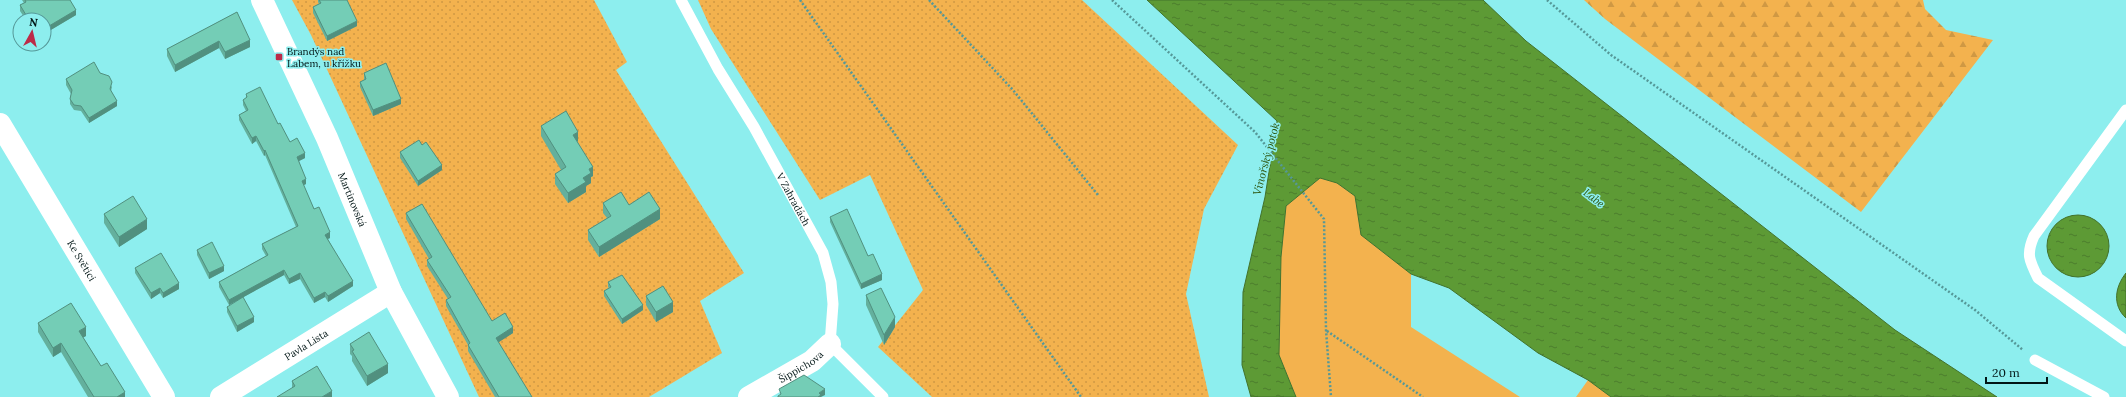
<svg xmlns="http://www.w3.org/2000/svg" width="2126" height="397" font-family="Lora,serif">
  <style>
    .grass { fill: #f3b24e }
    .forest { fill: url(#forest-firs) }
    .park { fill: url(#park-dots) }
    .water { fill: url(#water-ripples); stroke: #42722c }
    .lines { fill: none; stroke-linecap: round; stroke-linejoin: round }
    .path { stroke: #559898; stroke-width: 2.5; stroke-dasharray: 2 2; stroke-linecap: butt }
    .service { stroke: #fff; stroke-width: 11 }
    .minor { stroke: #fff; stroke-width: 22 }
    .tertiary { stroke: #fff; stroke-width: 22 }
    .wall { fill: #64b09d }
    .shaded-wall { fill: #51907f }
    .building { fill: #74cdb6; stroke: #51907f }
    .poi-dot { fill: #bc2b48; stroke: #8deeee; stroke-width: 1.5 }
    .labels { text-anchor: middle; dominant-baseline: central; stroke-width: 3; stroke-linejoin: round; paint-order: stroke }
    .poi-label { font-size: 10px; fill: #021616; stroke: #8deeee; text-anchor: start }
    .street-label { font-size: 10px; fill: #021616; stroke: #8deeee }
    .water-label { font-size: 11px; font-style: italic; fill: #2b540d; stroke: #8deeee }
  </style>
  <defs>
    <pattern id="forest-firs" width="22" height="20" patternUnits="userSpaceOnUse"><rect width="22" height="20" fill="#f3b24e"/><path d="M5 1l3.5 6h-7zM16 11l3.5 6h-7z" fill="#cf9843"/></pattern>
    <pattern id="park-dots" width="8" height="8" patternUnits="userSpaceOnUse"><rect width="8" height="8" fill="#f3b24e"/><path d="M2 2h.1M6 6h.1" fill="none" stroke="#cf9843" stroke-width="1.8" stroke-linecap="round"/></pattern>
    <pattern id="water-ripples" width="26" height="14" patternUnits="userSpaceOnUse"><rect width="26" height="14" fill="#5d9a35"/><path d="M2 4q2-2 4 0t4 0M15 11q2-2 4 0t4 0" fill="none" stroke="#4b7d2c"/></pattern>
  </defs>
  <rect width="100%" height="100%" fill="#8deeee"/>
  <path class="grass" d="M1320,178l17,5 18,13 6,39 50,39v53l109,70h-224l-17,-42 2,-98 5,-51z
    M1588,380l23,17h-35z"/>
  <path class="forest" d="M1584,0h339l2,9 21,21 47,10 -132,172 -256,-193z"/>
  <path class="park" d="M292,0h302l33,62 -11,8 128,203 -44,28 22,52 -73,44h-170l-168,-362z
    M698,0h384l156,145 -34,64 -18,85 23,103h-277l-54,-50 45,-57 -53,-115 -50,25 -109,-171z"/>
  <path class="water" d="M1147,0h336l43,41 369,289 102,67h-386l-23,-17 -50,-27 -89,-65 -38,-14 -50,-39 -6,-39 -18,-13 -17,-5 -34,28 -5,51 -2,98 17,42h-45l-9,-32 1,-73 22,-95 12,-76z
    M2047 246a31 31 0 1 1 62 0a31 31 0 1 1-62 0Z
    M2126,273v45c-14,-13 -11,-31 0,-45z"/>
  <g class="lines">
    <path class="path" d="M800,0l281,397
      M929,0l84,90 85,105
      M1112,0l143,132 69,87 2,111 5,67
      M1547,0l64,55 364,255 48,40
      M1327,331l96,66"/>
    <g class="service">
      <path id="s1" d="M681,0l37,69 36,58 69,126 8,29 2,22 -3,40 53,53"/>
      <path d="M2126,110l-92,126c-8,18 -5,24 4,42l88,63"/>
      <path d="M2035,360l69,37"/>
    </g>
    <g class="minor">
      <path id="s2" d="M0,124l164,273"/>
      <path id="s3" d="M221,397l170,-105"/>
      <path id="s4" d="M749,397l63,-36 18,-17"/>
    </g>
    <path class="tertiary" id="s5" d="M262,0l65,138 64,154 57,105"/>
  </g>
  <path class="wall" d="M22,0h48l6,15 -32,19v-14h-18l-6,-9v-6l4,-2z
    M318,0h29l10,26 -30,15 -14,-28v-6l6,-3 -1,-2z
    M237,12l13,35 -25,12 -6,-11 -44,24 -8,-16v-7z
    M100,73l12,14 -1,4 6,15 -28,17 -8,-12 -7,-1 -4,-6v-5l1,-5 -5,-9v-6z
    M364,73l37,31 -28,12 -13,-29v-5l4,-2z
    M246,94l32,30 12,18 15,16 -6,3 7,23 -3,1 11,24 16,29 -2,1 25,47 -25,16 -3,-5 -11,6 -14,-24 -11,5 -5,-9 -55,30 -10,-18v-5l47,-26 -4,-7v-5l34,-17 -31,-72 -1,1 -8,-15 -4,3 -13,-24v-5l7,-4 -3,-6v-5l3,-2z
    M541,126l37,15 -1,1 16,34 -2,1v6l-5,3v6l-18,11 -13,-19v-10l6,-4 -20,-34z
    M400,152l42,18 -24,16 -18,-28z
    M603,203l26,2 31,14 -61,38 -11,-17v-10l19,-12 -4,-5z
    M406,213l86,108 21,12 -15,9 34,55h-37l-27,-46v-6l-22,-39v-6l2,-1 -21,-33v-6l2,-1 -23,-40z
    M104,214l43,15 -28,18 -15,-24z
    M830,217l38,39 14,24 -21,9 -31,-67z
    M197,250l27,21 -15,8 -12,-24z
    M135,268l44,21 -16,9 -3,-5 -9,6 -16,-26z
    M608,282l35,28 -21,14 -18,-28v-5l5,-3 -1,-1z
    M866,295l29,32 -11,18 -18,-40z
    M646,296l27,16 -17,10 -10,-17z
    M227,307l27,15 -17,10 -10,-20z
    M38,323l48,13 -3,1 18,29 24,31h-37l-27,-45 -8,5 -15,-25z
    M350,344l38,29 -21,13 -15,-25v-5l-2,-2z
    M292,381l40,16 -40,-9z"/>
  <path class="shaded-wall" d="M76,10v5l-32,19v-5z
    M357,21v5l-30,15v-5z
    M250,40v7l-25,12v-7z
    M219,41v7l-44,24v-7z
    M401,99v5l-28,12v-6z
    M117,101v5l-28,17v-5z
    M578,132v9l-5,4v-10z
    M256,136v5l-4,3v-6z
    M265,150v5l-1,1v-5z
    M305,153v5l-8,4v-5z
    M442,165v5l-24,16v-5z
    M593,167v9l-2,1v6l-5,3v6l-18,11v-10l15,-15 6,-9z
    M306,179v5l-4,2v-5z
    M660,209v10l-61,38v-10z
    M147,219v10l-28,18v-10z
    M330,232v6l-5,2v-5z
    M224,266v5l-15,8v-6z
    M284,270v5l-55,30v-5z
    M300,273v6l-11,5v-5z
    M882,274v6l-21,9v-5z
    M353,281v5l-25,16v-6z
    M179,283v6l-16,9v-5z
    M160,288v5l-9,6v-6z
    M325,292v5l-11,6v-5z
    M673,302v10l-17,10v-10z
    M643,305v5l-21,14v-5z
    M254,317v5l-17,10v-6z
    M895,317v10l-11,18v-10z
    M86,327v9l-7,4v-9z
    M513,327v6l-17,11v-6z
    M61,343v9l-8,5v-9z
    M388,364v9l-21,13v-10z
    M825,389v6l-4,2h-3l1,-4z
    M332,391v6h-10z
    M125,392v5h-8z"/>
  <path class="building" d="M25,0h45l6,10 -32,19v-9h-15l-9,-15 6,-3z
    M319,0h28l10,21 -30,15 -14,-29 8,-4z
    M237,12l13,28 -25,12 -6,-11 -44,24 -8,-16z
    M94,62l6,11 9,3 3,6 -2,7 7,12 -28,17 -8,-12 -7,-1 -4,-6 2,-9 -6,-11z
    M386,63l15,36 -28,11 -13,-28 6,-3 -2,-6z
    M260,87l18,37 2,-1 10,19 7,-4 8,15 -8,4 9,22 -4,2 12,28 5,-2 11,25 -5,3 28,46 -25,15 -3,-4 -11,6 -14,-25 -11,6 -5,-9 -55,30 -10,-18 49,-27 -6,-11 36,-18 -33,-76 -1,1 -8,-15 -4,2 -13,-23 9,-5 -5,-10 4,-3 -1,-3z
    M566,111l12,21 -5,3 20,32 -4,2 2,4 -8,5 3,4 -18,11 -13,-19 11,-7 -25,-41z
    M419,140l3,5 4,-3 16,23 -24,16 -18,-29z
    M621,192l8,13 20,-13 11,17 -61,38 -11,-17 23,-14 -8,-13z
    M133,196l14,23 -28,18 -15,-23z
    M422,204l70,117 13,-8 8,14 -17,11 36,59h-33l-31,-52 2,-2 -24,-43 5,-3 -24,-37 5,-3 -26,-44z
    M847,209l21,47 5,-2 9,20 -21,10 -31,-67z
    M212,242l12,24 -15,7 -12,-23z
    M161,253l18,30 -16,10 -3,-5 -9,5 -16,-25z
    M622,275l21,30 -21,14 -18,-28 7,-4 -3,-5z
    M663,286l10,16 -17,10 -10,-16z
    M881,288l14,29 -11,18 -18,-40z
    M243,297l11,20 -17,9 -10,-19z
    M71,303l15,24 -7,4 22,35 6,-3 18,29 -8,5h-23l-33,-54 -8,5 -15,-25z
    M369,332l19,32 -21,12 -15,-25 2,-1 -4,-6z
    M317,366l15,25 -10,6h-45l18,-11 -3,-5z
    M804,375l21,14 -6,4 2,2 -3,2h-40v-1l3,-2 -2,-5z"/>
  <rect class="poi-dot" x="275" y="53" width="8" height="8" rx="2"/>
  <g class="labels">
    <g class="poi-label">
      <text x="287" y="51">Brandýs nad<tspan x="287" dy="12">Labem, u křížku</tspan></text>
    </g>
    <g class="street-label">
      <text stroke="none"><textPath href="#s1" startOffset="229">V Zahradách</textPath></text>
      <text stroke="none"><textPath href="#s5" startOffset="219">Martinovská</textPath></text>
      <text stroke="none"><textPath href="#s2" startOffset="159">Ke Světici</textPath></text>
      <text stroke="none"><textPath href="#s3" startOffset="100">Pavla Lista</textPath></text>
      <text stroke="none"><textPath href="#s4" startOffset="60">Šippichova</textPath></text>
    </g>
    <g class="water-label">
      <text transform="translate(1266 159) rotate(-75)">Vinořský potok</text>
      <text transform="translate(1594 198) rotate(38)">Labe</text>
    </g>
  </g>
  <g transform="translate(32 32) rotate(8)"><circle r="19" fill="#8deeee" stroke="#559898"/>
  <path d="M0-3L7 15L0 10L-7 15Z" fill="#bc2b48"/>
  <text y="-6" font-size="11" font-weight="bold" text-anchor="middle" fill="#021616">N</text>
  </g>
  <path d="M1986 377v6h61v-6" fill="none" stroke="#021616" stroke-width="2"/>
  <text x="1992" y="377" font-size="12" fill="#021616" stroke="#8deeee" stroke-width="3" paint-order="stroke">20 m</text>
</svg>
